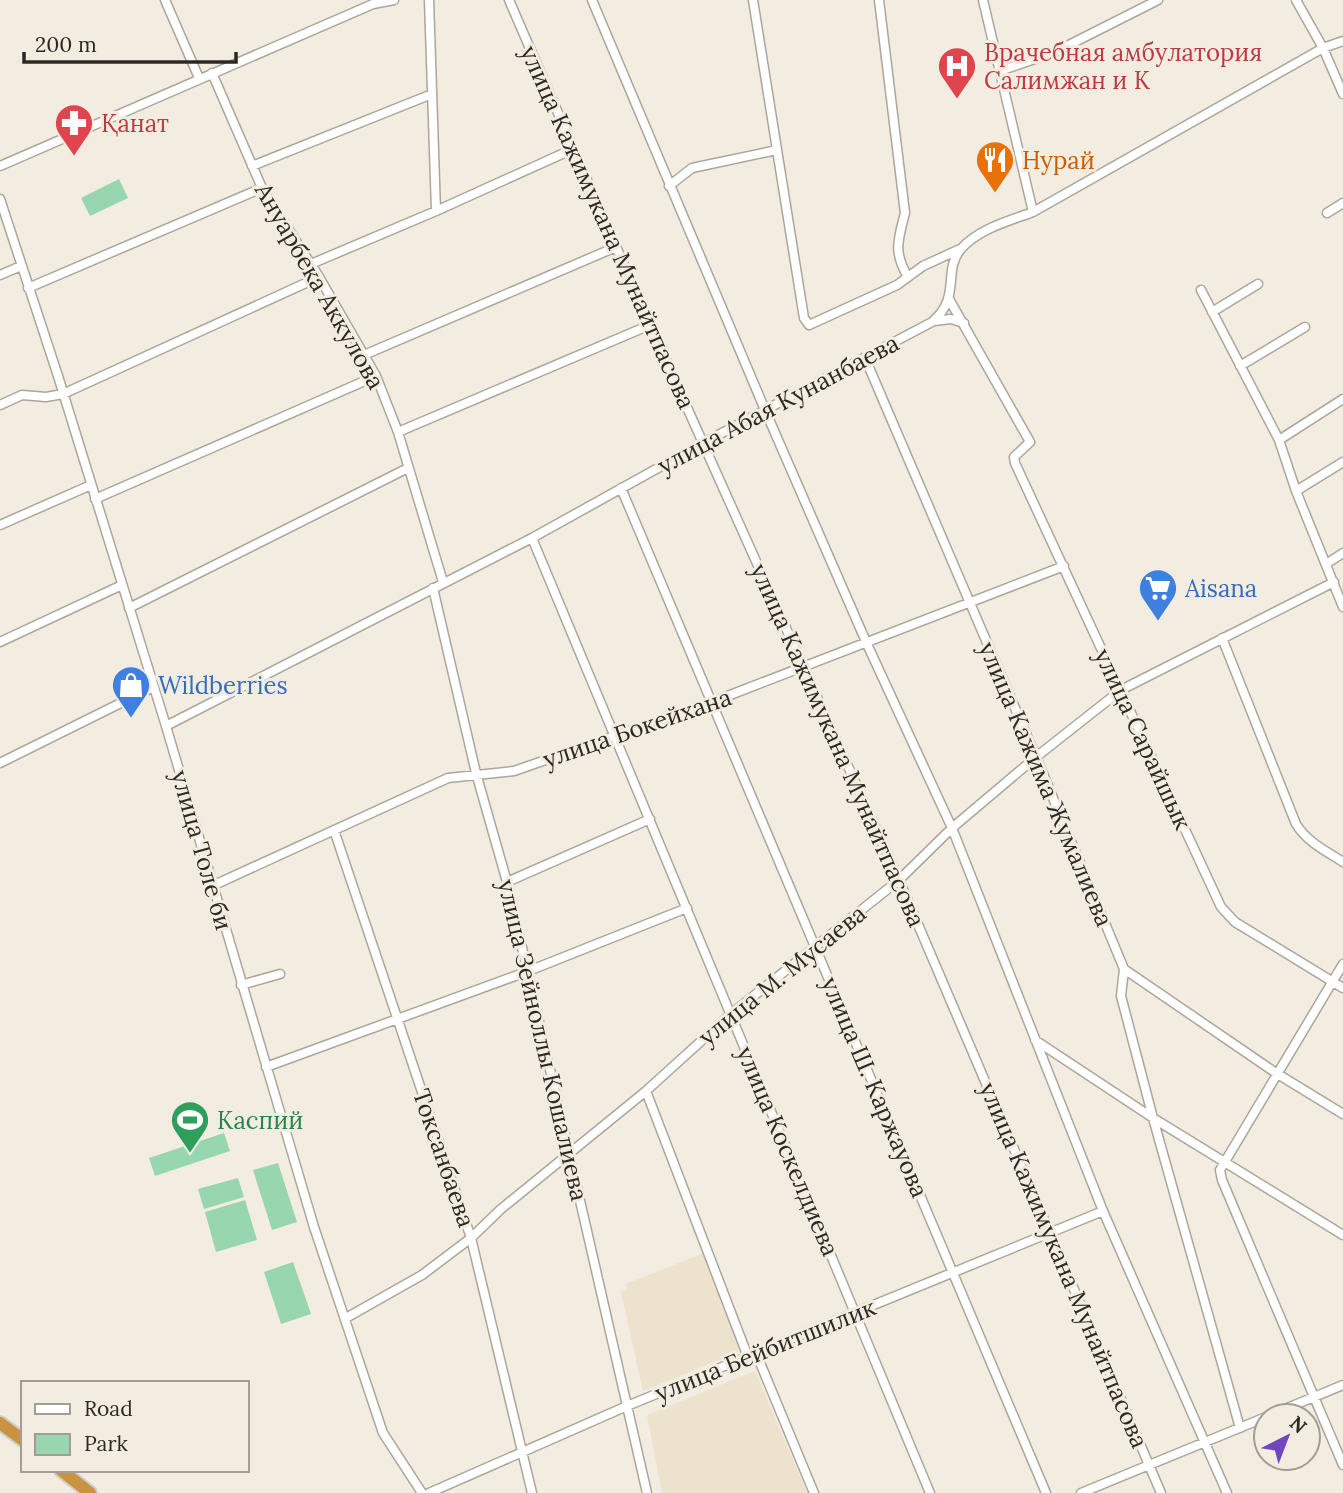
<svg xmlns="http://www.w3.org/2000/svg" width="1343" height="1493" font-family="Lora,serif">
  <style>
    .education { fill: #ece2cd }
    .green { fill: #97d6ae }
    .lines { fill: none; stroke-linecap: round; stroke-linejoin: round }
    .minor-casing { stroke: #aca69b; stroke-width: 11 }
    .highway-casing { stroke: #cccccb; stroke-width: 16 }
    .minor { stroke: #fff; stroke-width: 8 }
    .highway { stroke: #c9933f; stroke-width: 12 }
    .labels { text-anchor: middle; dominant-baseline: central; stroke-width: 6; stroke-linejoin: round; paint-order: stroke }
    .health-label { font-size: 24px; fill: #be3a42; stroke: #f3ece0; text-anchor: start }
    .food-label { font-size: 24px; fill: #c56008; stroke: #f3ece0; text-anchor: start }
    .street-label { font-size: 24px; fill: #2c2925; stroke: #f3ece0 }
    .shop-label { font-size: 24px; fill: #366cbe; stroke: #f3ece0; text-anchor: start }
    .leisure-label { font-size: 24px; fill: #27864d; stroke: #f3ece0; text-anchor: start }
  </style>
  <rect width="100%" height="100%" fill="#f3ece0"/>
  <path class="education" d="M704,1253l37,98 -98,40 -22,-99 6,-3 -1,-5z
    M755,1371l52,122h-145l-15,-78z"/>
  <path class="green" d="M119,179l9,19 -38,18 -9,-18z
    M224,1133l6,18 -75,25 -6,-18z
    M278,1163l19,59 -25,8 -19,-60z
    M238,1178l6,19 -40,12 -6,-20z
    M245,1200l12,40 -41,12 -11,-40z
    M293,1262l18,52 -30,10 -17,-52z"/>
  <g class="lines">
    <g class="minor-casing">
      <path id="minor" d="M165,0l34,78
        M429,0l7,211
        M509,0l141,325 249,555 262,613
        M592,0l173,410 102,234 85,184 151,383 124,282
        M753,0l51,318 5,7 88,-40 26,-19 37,-17
        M879,0l26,213c-7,27 -12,39 3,64
        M983,0l50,212
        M1296,0l27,48 20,46
        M1000,71l55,-19 103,-52
        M212,73l50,115 57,89 57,99 22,56 45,150
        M0,166l373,-162 21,-4
        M252,166l180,-72
        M669,186l23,-18 85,-18
        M0,199l58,177 108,350 148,501 69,206 39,60
        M1327,213l16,-10
        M311,264l125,-53 137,-62
        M0,275l21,-9
        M28,288l234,-100
        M1201,290l78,150 17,51 47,116
        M949,299l81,143 -16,15 1,6 206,444 14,15 108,66
        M1212,312l46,-28
        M934,321l17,-2 13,4
        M364,355l252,-108
        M865,358l171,399 88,212 152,104 67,41
        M1240,366l65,-39
        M0,405l22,-10 24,2 17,-3 256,-117
        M398,432l252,-107
        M1279,440l64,-41
        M621,488l425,1005
        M1296,491l47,-29
        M95,499l281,-123
        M0,525l91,-40
        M532,538l398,955
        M1326,564l17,-11
        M433,588l43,185 31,109 140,611
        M129,608l279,-140
        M1222,638l74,186c11,18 30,27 47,38
        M0,642l122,-57
        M166,726l366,-188 171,-95 229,-121c30,-25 10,-51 29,-73 17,-20 48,-28 72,-37l290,-164 20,-7
        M0,763l153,-76
        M334,830l137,408 61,255
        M507,882l143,-63
        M212,886l236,-108 66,-7 198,-69 352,-136
        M1343,964l-123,206 2,10 121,285
        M1124,969l-3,27 32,122 87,310
        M241,985l39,-11
        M1035,1040l118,78 190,117
        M266,1067l260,-95 161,-64
        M646,1091l102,266
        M346,1318l76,-43 49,-37 30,-29 145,-118 85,-77 168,-134 53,-52 84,-71 85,-67 213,-108
        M756,1353l58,140
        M1268,1416l75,-31
        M429,1493l198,-87 476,-195
        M1081,1493l185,-76"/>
    </g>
    <g class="highway-casing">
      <path id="highway" d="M0,1423l23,17
        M61,1470l29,23"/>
    </g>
    <use href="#minor" class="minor"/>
    <use href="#highway" class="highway"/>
  </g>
  <defs>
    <g id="hospital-pin" transform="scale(2.0125)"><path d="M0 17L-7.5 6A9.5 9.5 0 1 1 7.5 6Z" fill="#e0444e" stroke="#f3ece0"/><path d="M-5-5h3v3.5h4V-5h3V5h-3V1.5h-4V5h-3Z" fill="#fff"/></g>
    <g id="pharmacy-pin" transform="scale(2.0125)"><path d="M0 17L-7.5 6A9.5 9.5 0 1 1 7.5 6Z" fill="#e0444e" stroke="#f3ece0"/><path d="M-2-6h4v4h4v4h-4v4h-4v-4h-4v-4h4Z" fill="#fff"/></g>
    <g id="restaurant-pin" transform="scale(2.0125)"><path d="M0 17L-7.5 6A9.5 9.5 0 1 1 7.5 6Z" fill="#e8710a" stroke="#f3ece0"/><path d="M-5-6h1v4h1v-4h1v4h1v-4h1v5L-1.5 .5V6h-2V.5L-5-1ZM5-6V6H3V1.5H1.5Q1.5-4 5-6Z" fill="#fff"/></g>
    <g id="supermarket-pin" transform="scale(2.0125)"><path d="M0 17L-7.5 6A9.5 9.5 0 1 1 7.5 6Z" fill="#3f7fe0" stroke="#f3ece0"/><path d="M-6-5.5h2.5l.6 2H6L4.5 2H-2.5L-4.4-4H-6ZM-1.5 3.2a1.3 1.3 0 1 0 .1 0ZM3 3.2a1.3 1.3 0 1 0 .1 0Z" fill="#fff"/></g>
    <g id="shop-pin" transform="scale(2.0125)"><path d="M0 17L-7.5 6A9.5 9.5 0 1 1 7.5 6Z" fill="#3f7fe0" stroke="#f3ece0"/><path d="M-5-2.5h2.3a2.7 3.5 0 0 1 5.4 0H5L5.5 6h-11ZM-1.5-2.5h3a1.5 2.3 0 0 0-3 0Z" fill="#fff"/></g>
    <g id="stadium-pin" transform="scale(2.0125)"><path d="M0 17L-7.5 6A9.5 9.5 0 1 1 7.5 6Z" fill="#2e9e5b" stroke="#f3ece0"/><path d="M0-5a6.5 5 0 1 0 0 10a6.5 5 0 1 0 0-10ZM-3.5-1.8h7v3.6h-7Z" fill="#fff"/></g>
  </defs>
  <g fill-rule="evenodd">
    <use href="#hospital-pin" x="957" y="66"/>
    <use href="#pharmacy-pin" x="74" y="123"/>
    <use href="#restaurant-pin" x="995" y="160"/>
    <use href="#supermarket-pin" x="1158" y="588"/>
    <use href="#shop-pin" x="131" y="685"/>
    <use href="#stadium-pin" x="190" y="1120"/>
  </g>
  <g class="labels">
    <g class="health-label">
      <text x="984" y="52">Врачебная амбулатория<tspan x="984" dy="28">Салимжан и К</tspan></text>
      <text x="101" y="123">Қанат</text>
    </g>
    <g class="food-label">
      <text x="1022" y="160">Нурай</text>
    </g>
    <g class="street-label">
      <text transform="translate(608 227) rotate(66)">улица Кажимукана Мунайтпасова</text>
      <text transform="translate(320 286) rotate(60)">Ануарбека Аккулова</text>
      <text transform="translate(778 404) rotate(-28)">улица Абая Кунанбаева</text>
      <text transform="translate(637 728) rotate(-19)">улица Бокейхана</text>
      <text transform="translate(1143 739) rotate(65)">улица Сарайшык</text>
      <text transform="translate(838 745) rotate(66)">улица Кажимукана Мунайтпасова</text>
      <text transform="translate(1046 784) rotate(67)">улица Кажима Жумалиева</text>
      <text transform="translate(202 850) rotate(74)">улица Толе би</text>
      <text transform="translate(782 975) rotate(-39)">улица М. Мусаева</text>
      <text transform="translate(543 1040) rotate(77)">улица Зейноллы Кошалиева</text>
      <text transform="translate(875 1087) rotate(67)">улица Ш. Каржауова</text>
      <text transform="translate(788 1151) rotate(67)">улица Коскелдиева</text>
      <text transform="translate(444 1158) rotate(71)">Токсанбаева</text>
      <text transform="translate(1064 1265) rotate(67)">улица Кажимукана Мунайтпасова</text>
      <text transform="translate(765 1350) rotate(-22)">улица Бейбитшилик</text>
    </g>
    <g class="shop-label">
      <text x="1185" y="588">Aisana</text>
      <text x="158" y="685">Wildberries</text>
    </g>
    <g class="leisure-label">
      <text x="217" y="1120">Каспий</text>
    </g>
  </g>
  <rect x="21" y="1381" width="228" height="91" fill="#f3ece0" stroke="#a39e95" stroke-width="2"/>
  <rect x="35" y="1404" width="35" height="10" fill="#ffffff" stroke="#a39e95" stroke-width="2"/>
  <text x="84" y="1416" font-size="21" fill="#2c2925">Road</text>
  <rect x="35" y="1434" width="35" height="21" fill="#97d6ae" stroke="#a39e95" stroke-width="2"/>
  <text x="84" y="1451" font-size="21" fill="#2c2925">Park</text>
  <g transform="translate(1287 1437) rotate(42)"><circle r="33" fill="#f3ece0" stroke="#a39e95" stroke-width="2"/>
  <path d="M0-5L12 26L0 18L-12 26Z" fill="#7146be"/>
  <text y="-10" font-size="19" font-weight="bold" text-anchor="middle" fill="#2c2925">N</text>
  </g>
  <path d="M24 52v10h212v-10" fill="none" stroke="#2c2925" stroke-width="3.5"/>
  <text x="35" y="52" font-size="21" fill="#2c2925" stroke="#f3ece0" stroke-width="5" paint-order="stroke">200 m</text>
</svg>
